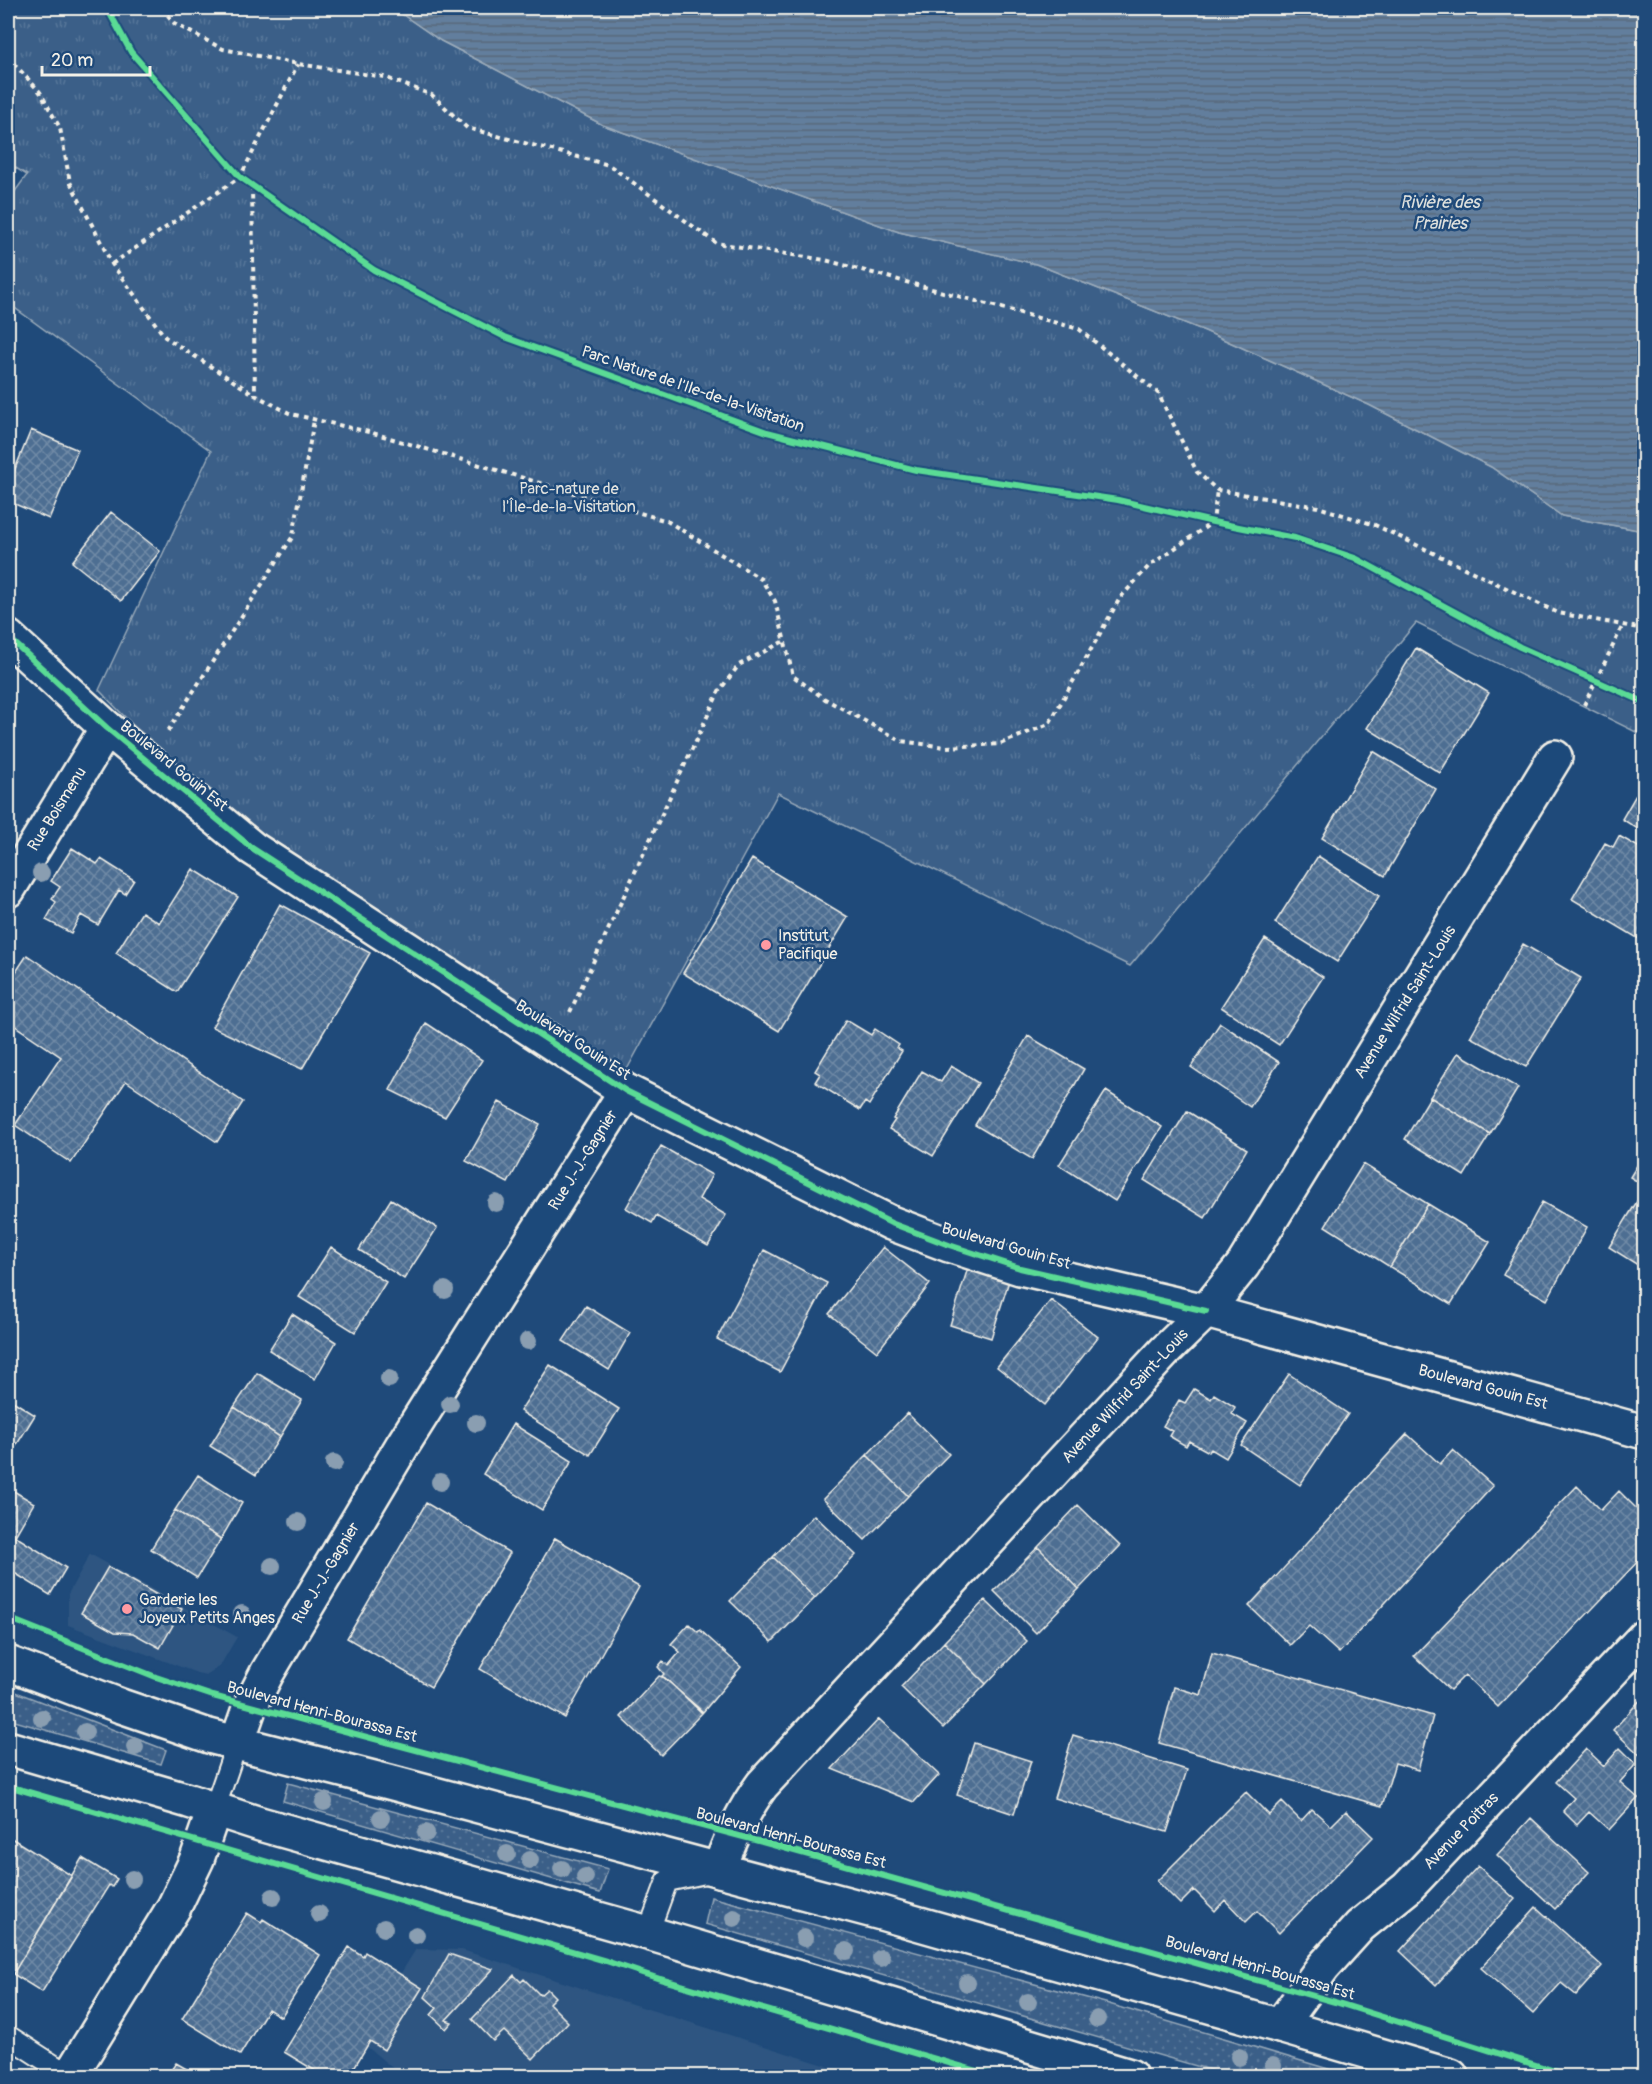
<svg xmlns="http://www.w3.org/2000/svg" width="1652" height="2084" font-family="Pangolin,sans-serif">
  <style>
    .built { fill: #2d5581 }
    .grass { fill: url(#grass-dots); stroke: #97a8b8; stroke-width: 1.5 }
    .park { fill: url(#park-tufts); stroke: #97a8b8; stroke-width: 1.5 }
    .water { fill: url(#water-rules); stroke: #9cacbb; stroke-width: 1.5 }
    .building { fill: url(#building-cross-hatch); stroke: #f4f1e8; stroke-width: 1.5 }
    .lines { fill: none; stroke-linecap: round; stroke-linejoin: round }
    .lane-casing { stroke: #f4f1e8; stroke-width: 24 }
    .street-casing { stroke: #f4f1e8; stroke-width: 38 }
    .secondary-casing { stroke: #f4f1e8; stroke-width: 38 }
    .primary-casing { stroke: #f4f1e8; stroke-width: 38 }
    .path { stroke: #f4f1e8; stroke-width: 4; stroke-dasharray: 4.5 4.5; stroke-linecap: butt }
    .lane { stroke: #1f4a7a; stroke-width: 20 }
    .street { stroke: #1f4a7a; stroke-width: 33 }
    .secondary { stroke: #1f4a7a; stroke-width: 33 }
    .primary { stroke: #1f4a7a; stroke-width: 33 }
    .cycleway-casing { stroke: #1f4a7a; stroke-width: 10 }
    .cycleway { stroke: #5adb95; stroke-width: 6 }
    .tree { fill: #8a9eb1 }
    .poi-dot { fill: #ff9aa2; stroke: #1f4a7a; stroke-width: 2 }
    .labels { text-anchor: middle; dominant-baseline: central; stroke-width: 5; stroke-linejoin: round; paint-order: stroke }
    .street-label { font-size: 16px; fill: #f4f1e8; stroke: #1f4a7a }
    .park-label { font-size: 16px; fill: #e1e2de; stroke: #1f4a7a }
    .poi-label { font-size: 16px; fill: #f4f1e8; stroke: #1f4a7a; text-anchor: start }
    .water-label { font-size: 18px; font-style: italic; fill: #dee0dd; stroke: #1f4a7a }
  </style>
  <defs>
    <pattern id="grass-dots" width="8" height="8" patternUnits="userSpaceOnUse" patternTransform="scale(1.5)"><rect width="8" height="8" fill="#3a5f88"/><path d="M2 2h.1M6 6h.1" fill="none" stroke="#577699" stroke-width="1.8" stroke-linecap="round"/></pattern>
    <pattern id="park-tufts" width="24" height="20" patternUnits="userSpaceOnUse" patternTransform="scale(1.5)"><rect width="24" height="20" fill="#3a5f88"/><path d="M3 7l-1-3M5 7V3M7 7l1-3M15 17l-1-3M17 17v-4M19 17l1-3" fill="none" stroke="#577699"/></pattern>
    <pattern id="water-rules" width="6" height="5" patternUnits="userSpaceOnUse" patternTransform="scale(1.5)"><rect width="6" height="5" fill="#627e9d"/><path d="M0 2.5h6" fill="none" stroke="#58687a"/></pattern>
    <pattern id="building-cross-hatch" width="8" height="8" patternUnits="userSpaceOnUse" patternTransform="scale(1.5)"><rect width="8" height="8" fill="#4d6e92"/><path d="M0 0l8 8M0 8l8-8" fill="none" stroke="#708aa6"/></pattern>
  </defs>
  <rect width="100%" height="100%" fill="#1f4a7a"/>
  <filter id="ink" filterUnits="userSpaceOnUse"><feTurbulence type="fractalNoise" baseFrequency=".0167" numOctaves="2"/><feDisplacementMap in="SourceGraphic" scale="12" xChannelSelector="R" yChannelSelector="G"/><feConvolveMatrix kernelMatrix="1 2 1 2 8 2 1 2 1" color-interpolation-filters="sRGB"/></filter>
  <g filter="url(#ink)">
    <path class="built" d="M90,1554l147,83 -17,29 -14,9 -9,-2 -129,-48v-31z
      M416,1949l46,1 397,126h-457l-43,-36z"/>
    <path class="grass" d="M8,1689l158,61 -5,14 -153,-45z
      M288,1783l320,86 -8,24 -317,-92z
      M711,1897l398,107 243,72h-121l-526,-152z"/>
    <path class="park" d="M8,8h385l48,33 162,84 296,107 137,32 169,67 164,74 122,62 71,49 82,15v205l-228,-113 -286,343 -352,-173 -153,280 -388,-240 -138,-143 112,-239 -203,-148v-102l19,-26 -19,-12z"/>
    <path class="water" d="M393,8h1251v523l-82,-15 -71,-49 -122,-62 -164,-74 -169,-67 -137,-32 -296,-107 -162,-84z"/>
    <path class="building" d="M31,430l47,20 -29,69 -41,-18v-15z
      M8,446l7,5 -7,14z
      M111,512l49,39 -39,50 -49,-39z
      M1416,648l73,45 -49,80 -73,-45z
      M1373,751l63,38 -51,87 -63,-38z
      M1644,781v52l-22,-14z
      M1619,836l21,12 4,-7v101l-72,-43 33,-56 8,4z
      M72,848l25,16 4,-5 33,21 -9,14 -6,-4 -21,35 -17,-10 -10,18 -25,-13 10,-18 -4,-3 8,-12 -9,-6z
      M1318,856l61,40 -42,66 -62,-39z
      M752,859l96,58 -69,114 -96,-58z
      M193,869l45,28 -61,95 -61,-39 26,-41 17,11z
      M280,904l90,49 -68,116 -90,-42z
      M1265,939l58,38 -44,68 -58,-38z
      M1523,944l58,34 -55,89 -56,-30z
      M27,955l216,147 -26,40 -91,-61 -55,82 -56,-38 46,-68 -53,-36v-37z
      M846,1020l25,15 4,-6 24,16 -2,3 5,3 -33,54 -4,-3 -5,8 -45,-28 5,-8 -5,-3z
      M426,1023l56,37 -37,57 -55,-27z
      M1220,1023l59,39 -29,45 -59,-40z
      M1028,1036l56,33 -52,90 -57,-34z
      M1458,1053l60,35 -28,46 -60,-37z
      M951,1066l27,17 -45,73 -44,-27 6,-9 -2,-1 29,-48 19,11z
      M1106,1091l56,36 -47,74 -56,-36z
      M1430,1097l60,37 -26,42 -59,-37z
      M499,1102l41,22 -32,59 -42,-22z
      M1187,1111l60,38 -42,69 -61,-38z
      M661,1146l51,29 -13,24 27,16 -18,31 -52,-30 -4,7 -26,-15z
      M1644,1154v32l-14,-9z
      M1363,1164l65,40 -38,63 -65,-41z
      M1644,1190v79l-35,-22z
      M391,1199l46,29 -33,51 -45,-29z
      M1542,1202l45,25 -40,73 -44,-25z
      M1428,1204l62,38 -39,62 -61,-37z
      M331,1247l55,35 -31,50 -56,-35z
      M883,1247l47,37 -53,68 -48,-38z
      M764,1250l63,33 -47,89 -63,-33z
      M972,1255l41,13 -22,70 -41,-13z
      M1051,1300l47,37 -53,68 -48,-38z
      M586,1306l44,27 -21,37 -46,-29z
      M292,1314l44,28 -21,37 -46,-29z
      M550,1365l69,44 -29,46 -70,-44z
      M257,1373l45,27 -22,37 -46,-30z
      M1289,1374l59,40 -48,71 -59,-40z
      M1194,1389l17,10 3,-5 21,13 -3,7 15,9 -21,35 -15,-9 -2,3 -20,-11 -3,5 -17,-10 3,-5 -9,-5 16,-26 6,3z
      M8,1398l27,17 -27,44z
      M234,1407l46,30 -24,38 -46,-29z
      M907,1413l42,41 -41,42 -41,-41z
      M513,1424l59,37 -30,49 -59,-36z
      M1407,1434l33,30 13,-14 40,36 -154,167 -30,-27 -19,19 -41,-39z
      M867,1455l41,41 -43,44 -42,-41z
      M198,1475l44,28 -21,36 -46,-29z
      M1577,1486l24,24 18,-19 25,25v39l-146,152 -33,-32 -15,15 -36,-34z
      M12,1490l22,13 -19,33 51,32 -16,27 -42,-26v-72z
      M426,1503l84,50 -79,134 -84,-49z
      M1078,1505l42,41 -41,43 -41,-42z
      M175,1510l46,29 -24,39 -46,-29z
      M814,1515l42,40 -41,43 -42,-41z
      M555,1538l84,49 -74,131 -85,-49z
      M1038,1547l41,42 -43,44 -42,-42z
      M773,1557l42,41 -43,44 -42,-41z
      M108,1567l74,42 -22,39 -27,-15 -18,-1 -34,-19z
      M985,1600l42,41 -41,43 -42,-42z
      M689,1624l9,8 2,-2 41,37 -38,45 -41,-36 2,-2 -6,-7 5,-6 5,5 12,-14 -9,-8z
      M944,1642l42,42 -43,44 -42,-41z
      M1212,1653l221,63 -15,54 -23,-7 -13,43 -223,-63 15,-56 27,8z
      M659,1676l6,2 37,35 -41,42 -40,-38z
      M1644,1696v63l-31,-29z
      M879,1719l60,56 -25,27 -82,-33z
      M1073,1735l114,35 -20,62 -113,-34z
      M974,1743l57,18 -17,53 -57,-19z
      M1620,1748l16,16 -16,18 18,16 -29,32 -20,-18 -12,13 -14,-14 11,-13 -18,-16 30,-33 18,17z
      M1246,1792l23,23 13,-13 19,19 11,-12 19,17 15,-15 27,26 -94,96 -22,-22 -11,11 -21,-22 -10,11 -21,-21 -14,14 -23,-23z
      M1531,1818l58,54 -34,37 -58,-54z
      M8,1836l64,40 -59,98 -5,-4z
      M82,1858l35,21 -5,8 -3,-2 -67,107 -29,-18z
      M1478,1866l37,33 -79,86 -36,-34z
      M1536,1907l66,59 -26,29 -15,-12 -28,31 -52,-46z
      M247,1913l14,9 2,-3 57,36 -39,62 -13,-8 -28,46 -58,-36z
      M349,1947l14,9 2,-4 57,36 -38,62 -14,-9 -21,35h-25l-40,-24z
      M449,1954l44,15 -47,51 6,2 -6,7 -15,-14 6,-7 -12,-11z
      M514,1975l7,7 3,-3 16,16 7,-6 8,8 -6,6 19,19 -35,37 -29,-28 -11,10 -21,-22z
      M176,2063l23,13h-32z"/>
    <g class="lines">
      <g class="lane-casing">
        <path id="lane" d="M214,1810l23,-67
          M648,1933l19,-52 43,-9
          M8,2036l62,40"/>
      </g>
      <g class="street-casing">
        <path id="street" d="M8,890l99,-162
          M237,1743l13,-37 17,-33 135,-227 224,-355
          M719,1870c11,-31 23,-58 43,-85l404,-435 40,-39 37,-46 312,-508
          M1280,2026l43,-59 37,-41 47,-38 237,-251
          M70,2076l104,-169 23,-48 17,-49"/>
      </g>
      <g class="secondary-casing">
        <path id="secondary" d="M8,637l99,91 145,120 374,243 265,132 58,22 71,23 186,43 438,121"/>
      </g>
      <g class="primary-casing">
        <path id="primary" d="M8,1663l113,43 88,30 180,46 492,131 399,113 171,50
          M8,1748l181,53 71,23 388,109 482,143"/>
      </g>
      <path class="path" d="M162,8l13,16 48,25 75,15 86,13 48,18 35,33 142,37 107,78 109,17 254,69 79,64 39,79 20,18 101,17 57,18 183,88 86,16
        M8,57l32,35 20,36 10,54 42,82 53,73 90,58 36,19 82,19 294,88 94,58 14,22 18,75 32,23 76,42 44,6 55,-3 49,-20 71,-126 29,-32 64,-44 4,-32
        M252,186l3,209
        M112,264l128,-87 58,-113
        M1584,705l39,-80
        M168,731l125,-195 21,-116
        M570,1012l149,-321 20,-26 45,-24"/>
      <use href="#lane" class="lane"/>
      <use href="#street" class="street"/>
      <use href="#secondary" class="secondary"/>
      <use href="#primary" class="primary"/>
      <g class="cycleway-casing">
        <path id="cycleway" d="M107,8l24,44 109,125 134,93 131,67 262,95 149,38 202,30 95,22 82,16 60,20 165,89 124,55
          M8,637l99,91 145,120 374,243 265,132 58,22 71,23 186,43
          M8,1618l148,59 57,19 560,149 562,157 236,74
          M8,1786l598,175 54,18 334,97"/>
      </g>
      <use href="#cycleway" class="cycleway"/>
    </g>
    <g class="tree">
      <circle cx="41" cy="873" r="9"/>
      <circle cx="496" cy="1203" r="9"/>
      <circle cx="445" cy="1290" r="9"/>
      <circle cx="528" cy="1341" r="9"/>
      <circle cx="389" cy="1379" r="9"/>
      <circle cx="450" cy="1404" r="9"/>
      <circle cx="476" cy="1423" r="9"/>
      <circle cx="334" cy="1463" r="9"/>
      <circle cx="440" cy="1482" r="9"/>
      <circle cx="298" cy="1522" r="9"/>
      <circle cx="272" cy="1566" r="9"/>
      <circle cx="242" cy="1614" r="9"/>
      <circle cx="42" cy="1718" r="9"/>
      <circle cx="85" cy="1732" r="9"/>
      <circle cx="135" cy="1747" r="9"/>
      <circle cx="324" cy="1802" r="9"/>
      <circle cx="381" cy="1818" r="9"/>
      <circle cx="426" cy="1833" r="9"/>
      <circle cx="507" cy="1854" r="9"/>
      <circle cx="530" cy="1860" r="9"/>
      <circle cx="562" cy="1869" r="9"/>
      <circle cx="585" cy="1877" r="9"/>
      <circle cx="132" cy="1879" r="9"/>
      <circle cx="273" cy="1897" r="9"/>
      <circle cx="319" cy="1914" r="9"/>
      <circle cx="734" cy="1918" r="9"/>
      <circle cx="384" cy="1928" r="9"/>
      <circle cx="416" cy="1935" r="9"/>
      <circle cx="804" cy="1938" r="9"/>
      <circle cx="846" cy="1951" r="9"/>
      <circle cx="881" cy="1958" r="9"/>
      <circle cx="967" cy="1983" r="9"/>
      <circle cx="1028" cy="2002" r="9"/>
      <circle cx="1097" cy="2019" r="9"/>
      <circle cx="1239" cy="2057" r="9"/>
      <circle cx="1273" cy="2066" r="9"/>
    </g>
  </g>
  <g class="poi-dot">
    <circle cx="766" cy="945" r="6"/>
    <circle cx="127" cy="1609" r="6"/>
  </g>
  <g class="labels">
    <g class="street-label">
      <text transform="translate(693 389) rotate(19)">Parc Nature de l'Ile-de-la-Visitation</text>
      <text transform="translate(174 766) rotate(39)">Boulevard Gouin Est</text>
      <text transform="translate(57 809) rotate(-58)">Rue Boismenu</text>
      <text transform="translate(1405 1002) rotate(-58)">Avenue Wilfrid Saint-Louis</text>
      <text transform="translate(573 1040) rotate(33)">Boulevard Gouin Est</text>
      <text transform="translate(583 1160) rotate(-58)">Rue J.-J.-Gagnier</text>
      <text transform="translate(1006 1246) rotate(16)">Boulevard Gouin Est</text>
      <text transform="translate(1483 1387) rotate(15)">Boulevard Gouin Est</text>
      <text transform="translate(1125 1396) rotate(-47)">Avenue Wilfrid Saint-Louis</text>
      <text transform="translate(326 1573) rotate(-59)">Rue J.-J.-Gagnier</text>
      <text transform="translate(322 1712) rotate(15)">Boulevard Henri-Bourassa Est</text>
      <text transform="translate(1461 1831) rotate(-46)">Avenue Poitras</text>
      <text transform="translate(791 1838) rotate(15)">Boulevard Henri-Bourassa Est</text>
      <text transform="translate(1260 1968) rotate(16)">Boulevard Henri-Bourassa Est</text>
    </g>
    <g class="park-label">
      <text x="569" y="489">Parc-nature de<tspan x="569" dy="18">l'Île-de-la-Visitation</tspan></text>
    </g>
    <g class="poi-label">
      <text x="778" y="936">Institut<tspan x="778" dy="18">Pacifique</tspan></text>
      <text x="139" y="1600">Garderie les<tspan x="139" dy="18">Joyeux Petits Anges</tspan></text>
    </g>
    <g class="water-label">
      <text x="1440" y="202">Rivière des<tspan x="1440" dy="21">Prairies</tspan></text>
    </g>
  </g>
  <rect width="1652" height="2084" fill="none" stroke="#1f4a7a" stroke-width="30"/>
  <rect x="15" y="15" width="1622" height="2054" fill="none" stroke="#f4f1e8" stroke-width="2" filter="url(#ink)"/>
  <path d="M42 66v9h108v-9" fill="none" stroke="#f4f1e8" stroke-width="3"/>
  <text x="51" y="66" font-size="18" fill="#f4f1e8" stroke="#1f4a7a" stroke-width="4.5" paint-order="stroke">20 m</text>
</svg>
